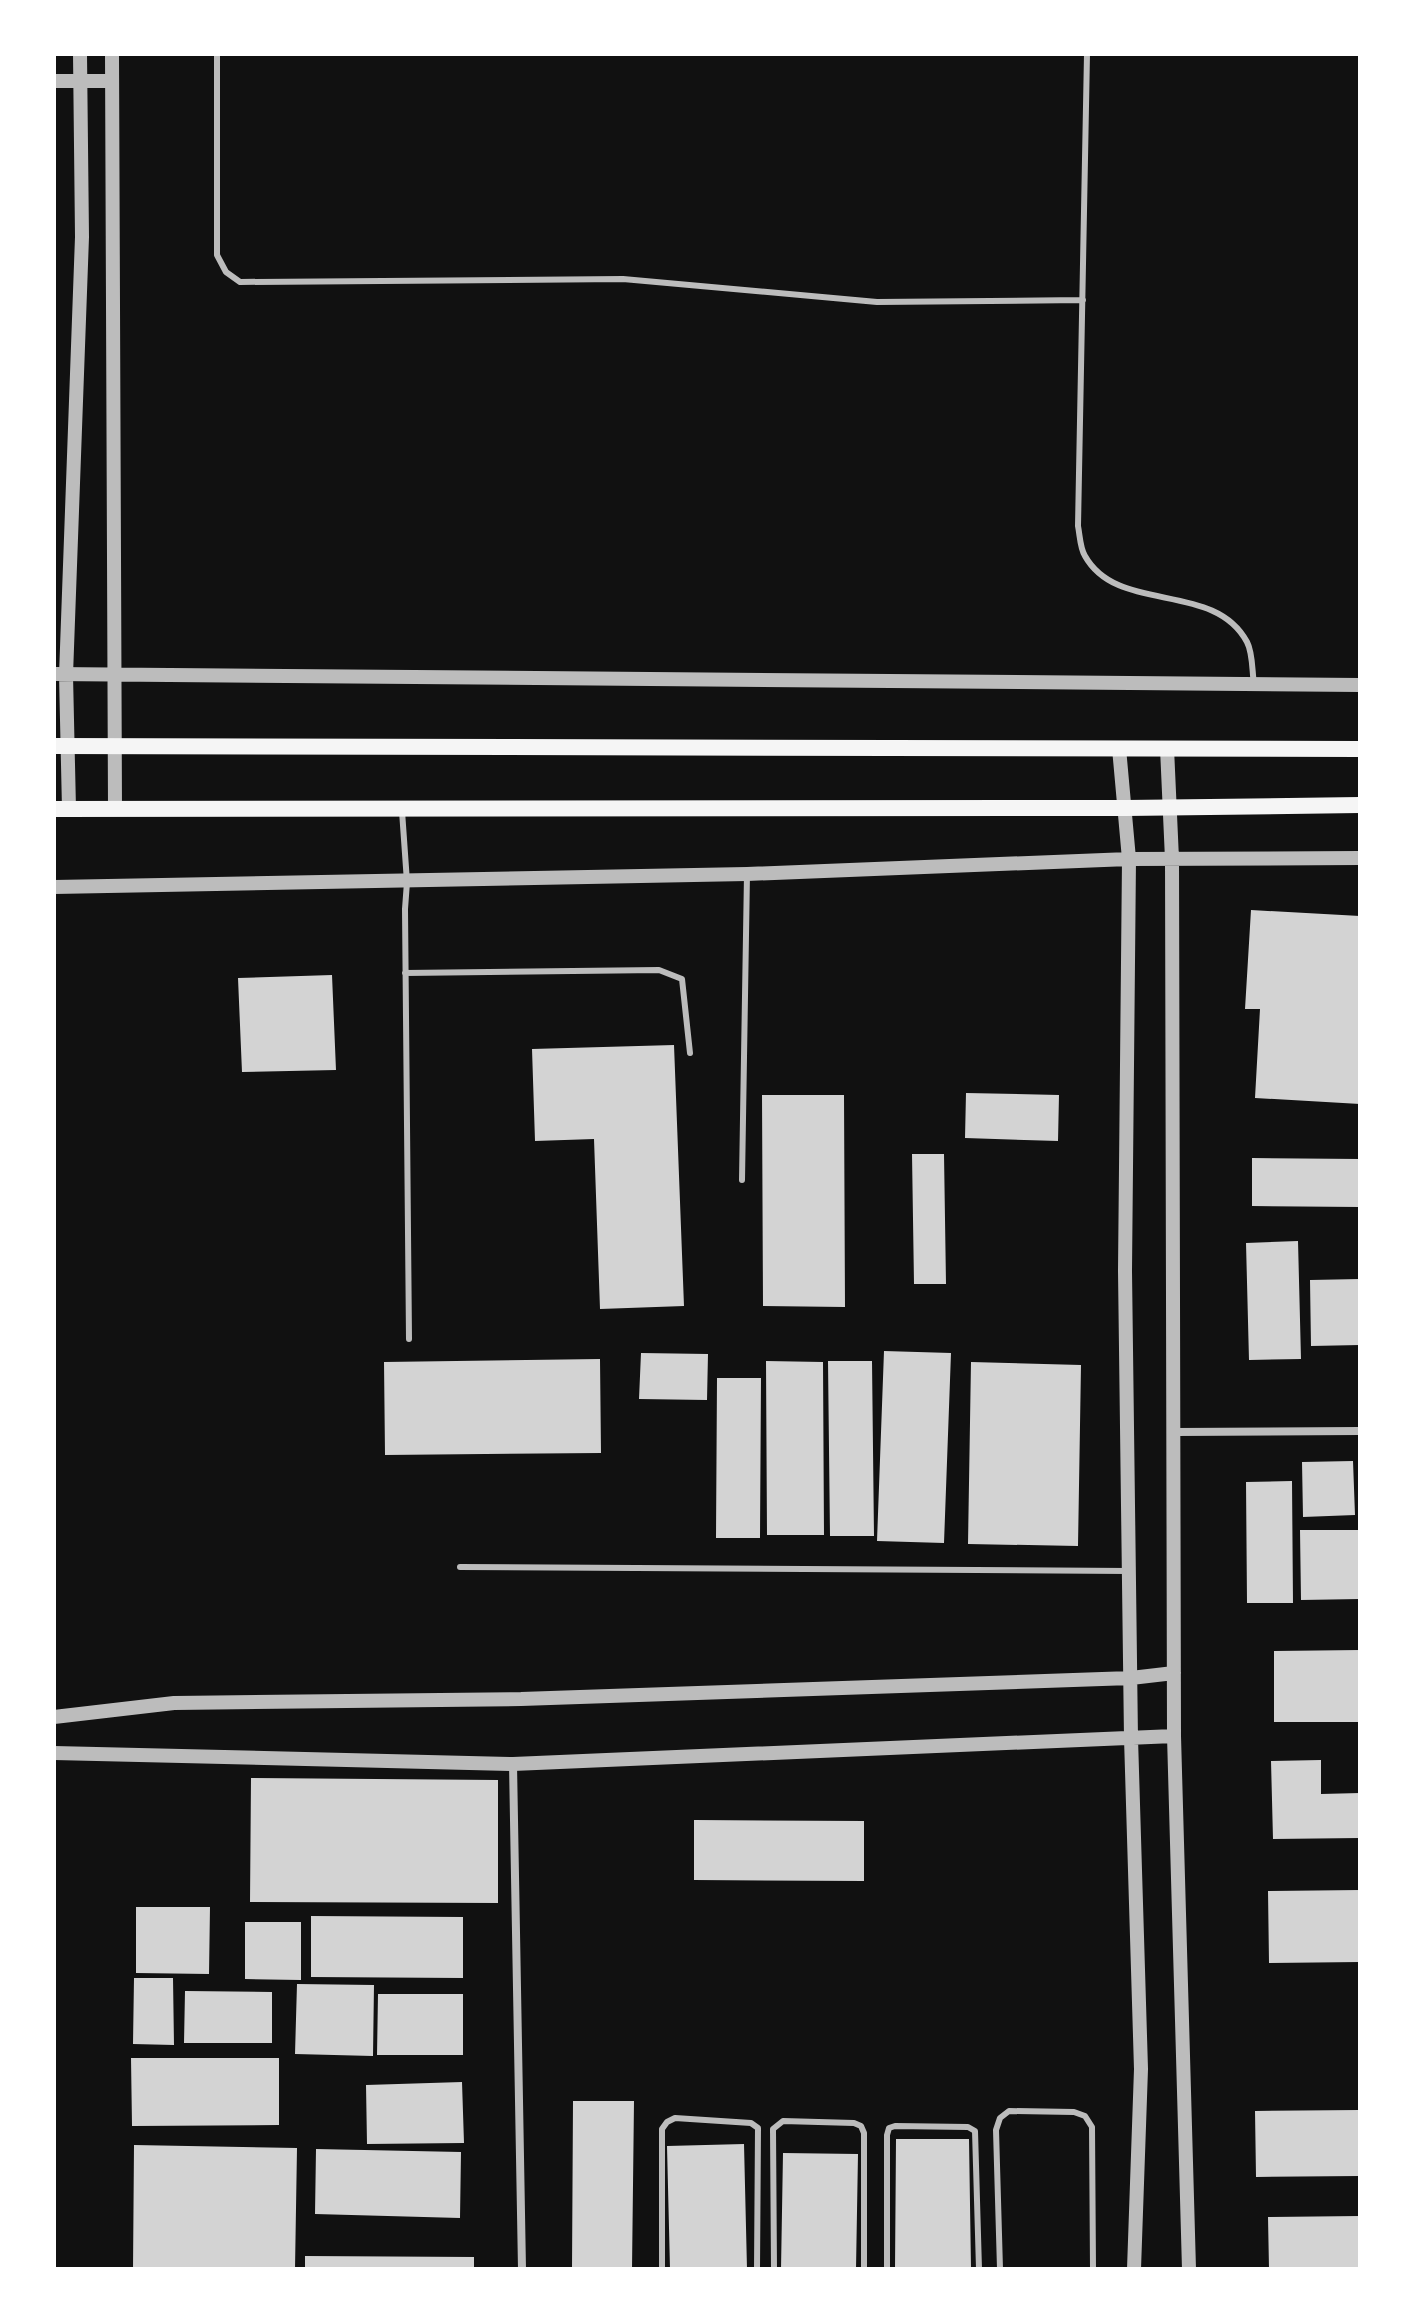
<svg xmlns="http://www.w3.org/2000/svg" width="1414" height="2323" font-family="Raleway,sans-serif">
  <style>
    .building { fill: #d3d3d3 }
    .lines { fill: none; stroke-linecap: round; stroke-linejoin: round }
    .service { stroke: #bcbcbc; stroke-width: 6 }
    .minor { stroke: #bcbcbc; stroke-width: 8 }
    .tertiary { stroke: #bcbcbc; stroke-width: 14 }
    .secondary { stroke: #f5f5f5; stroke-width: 16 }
  </style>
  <rect width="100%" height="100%" fill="#111"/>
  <path class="building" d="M1251,910l109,6v188l-105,-6 5,-89h-15z
    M332,975l4,95 -94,2 -4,-94z
    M674,1045l10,261 -84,3 -6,-170 -59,2 -3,-92z
    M966,1093l93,2 -1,46 -93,-3z
    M762,1095h82l1,212 -82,-1z
    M912,1154h32l2,130h-32z
    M1252,1158l108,1v48l-108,-1z
    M1298,1241l3,118 -52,1 -3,-117z
    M1360,1279v66l-49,1 -1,-66z
    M884,1351l67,2 -7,190 -67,-2z
    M641,1353l67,1 -1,46 -68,-1z
    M600,1359l1,94 -216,2 -1,-93z
    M766,1361l57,1 1,173h-57z
    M828,1361h44l2,175h-44z
    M971,1362l110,3 -3,181 -110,-2z
    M717,1378h44l-1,160h-44z
    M1353,1461l2,54 -52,2 -1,-55z
    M1292,1481l1,122h-46l-1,-121z
    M1300,1530h59l1,69 -59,1z
    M1360,1650v72h-86v-71z
    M1321,1760v34l39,-1v45l-87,1 -2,-78z
    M251,1778l247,2v123l-248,-1z
    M694,1820l170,1v60l-170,-1z
    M1360,1890v72l-91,1 -1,-72z
    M136,1907h74l-1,67 -73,-1z
    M311,1916l152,1v61l-152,-1z
    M245,1922h56v58l-56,-1z
    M134,1978h39l1,67 -41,-1z
    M297,1984l77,1 -1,71 -78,-2z
    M185,1991l87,1v51h-88z
    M378,1994h85v61h-86z
    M131,2058h148v67l-147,1z
    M462,2082l2,61 -97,1 -1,-59z
    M573,2101h61l-2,168h-60z
    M1360,2110v66l-104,1 -1,-66z
    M896,2139h73l2,130h-76z
    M744,2144l3,125h-77l-3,-123z
    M134,2145l163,3 -2,121h-162z
    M316,2149l145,3 -1,66 -145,-4z
    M783,2153l75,1 -2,115h-75z
    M1360,2216v53h-91l-1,-52z
    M305,2256l169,1v12h-169z"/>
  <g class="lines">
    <path class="service" d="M217,54v201l9,17 14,10 383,-3 254,23 206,-2
      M1087,54l-9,472c2,10 2,22 7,30 33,59 129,24 162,86 6,11 5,30 7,42
      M402,811l5,71 -2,27 4,430
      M405,973l254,-3 23,9 8,74
      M742,1180l5,-306
      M460,1567l669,4
      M662,2269v-140l5,-7 8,-4 76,5 7,5 -1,141
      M774,2269l-1,-140 10,-8 71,2 7,3 3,7v136
      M887,2269v-134l2,-7 6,-2 73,1 7,4 4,138
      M1000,2269l-4,-139 4,-12 9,-7 65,1 11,4 7,11 1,142"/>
    <path class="minor" d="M1175,1432l185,-1
      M513,1764l9,505"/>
    <path class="tertiary" d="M112,54l3,755
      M54,81h58
      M54,674l1306,11
      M1119,748l10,111 -4,412 6,467 10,331 -7,200
      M1167,748l5,111 2,877 15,533
      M69,809l-3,-134 16,-438 -2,-183
      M54,887l693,-13 382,-15 231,-1
      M54,1717l120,-14 347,-4 610,-21 43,-5
      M54,1753l459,11 661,-28"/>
    <path class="secondary" d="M54,746l1306,3
      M54,809l1072,-1 234,-3"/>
  </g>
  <rect width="1414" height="2323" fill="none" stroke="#ffffff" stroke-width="112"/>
</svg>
